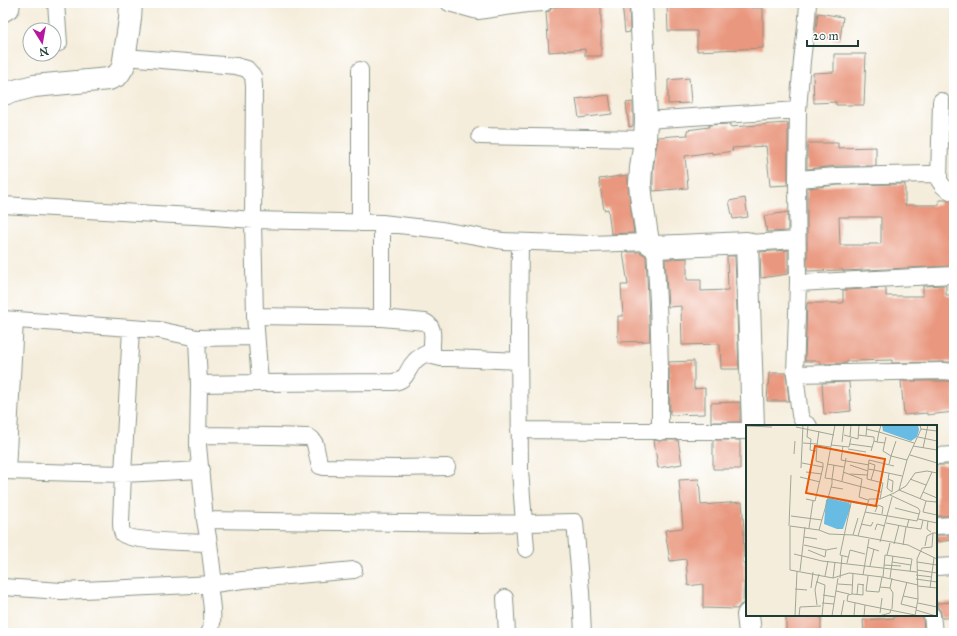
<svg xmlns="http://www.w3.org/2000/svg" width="957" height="636" font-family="'IM FELL Great Primer',serif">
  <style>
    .building { fill: #e9977e; fill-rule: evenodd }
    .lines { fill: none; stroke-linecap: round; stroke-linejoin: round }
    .street-casing { stroke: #8a9588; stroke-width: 18 }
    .secondary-casing { stroke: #8a9588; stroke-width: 24 }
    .street { stroke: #fff; stroke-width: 16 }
    .secondary { stroke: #fff; stroke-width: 22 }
    .inset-road { fill: none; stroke: #9fa798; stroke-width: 1 }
    .view { fill: #e8590c; fill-opacity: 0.15; stroke: #e8590c; stroke-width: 2 }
    .inset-edge { fill: none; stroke: #1f3d34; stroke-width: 2 }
  </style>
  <rect width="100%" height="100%" fill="#fff"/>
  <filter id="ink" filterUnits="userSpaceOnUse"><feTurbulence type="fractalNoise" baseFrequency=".025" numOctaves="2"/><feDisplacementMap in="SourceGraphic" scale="8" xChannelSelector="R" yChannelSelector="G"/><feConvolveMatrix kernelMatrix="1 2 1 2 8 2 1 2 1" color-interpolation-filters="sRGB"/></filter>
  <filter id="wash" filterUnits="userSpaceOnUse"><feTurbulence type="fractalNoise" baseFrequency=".012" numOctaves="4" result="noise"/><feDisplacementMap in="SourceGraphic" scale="16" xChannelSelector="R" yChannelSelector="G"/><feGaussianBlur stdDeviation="0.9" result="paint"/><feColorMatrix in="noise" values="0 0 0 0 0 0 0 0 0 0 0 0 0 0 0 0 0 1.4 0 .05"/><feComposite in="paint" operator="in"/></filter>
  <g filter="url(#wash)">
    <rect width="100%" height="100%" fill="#f5eddb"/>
    <g id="blocks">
      <path class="building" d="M601,3v53h-16v-7l-36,3 -3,-40 4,-1 2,-4z
        M622,3h7l1,29 -5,1z
        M696,3h55v5h12v40l-66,3v-20h-29l-1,-25h30z
        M818,13l25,4 -3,23 -25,-4z
        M834,54h32l-2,51h-28v-3l-22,1 -1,-30 21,-1z
        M689,78l2,25 -23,1v-24z
        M609,95l3,19 -33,4 -3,-19z
        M633,102v24l-4,1 -3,-24z
        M788,123v62l-18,1 -4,-40 -34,2 1,3 -21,3v-2l-27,4 3,32 -35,3v-22l5,-32 30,-2 -1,-5 22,-3v-2l21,-1v3z
        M807,143h31v5l38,-1v19h-38l-31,3z
        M628,175v10l6,48 -23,1 -3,-25 -4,1 -5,-31z
        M905,184v21h34v-5h8l7,1v65l-111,5v-1l-36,1v-83l31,-3zM839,217h42v27h-12v1h-29z
        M745,198l3,19 -15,2 -4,-18z
        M788,212v19l-21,1 -3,-16z
        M788,250v24l-27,4 -1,-26z
        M623,252h17l6,4 4,85 -32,1v-26h5l-2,-31h7z
        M727,256h8l4,113h-18l-1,-25 -38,1 -1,-39 -13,1 -3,-48 22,-1v22h14v11l27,-1z
        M946,285v10h8v67h-10l-52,1v-3l-38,1h-7v2l-27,1v-3h-15l2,-58h36v-13l43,-2v8h37v-10z
        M694,361v28l11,-1v26l-35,1 -1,-53z
        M769,373h17l3,28h-22z
        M901,381h53v31l-27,3v-2l-23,2z
        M849,382l2,29 -27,3 -2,-31z
        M740,402v20h-29v-19z
        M654,440l6,1 4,-1h14l4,24 -24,4z
        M713,440h27v29h-27z
        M936,465h18v51h-18z
        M699,479l2,26 41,-3 2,27 -1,34h1l1,19h-1l-1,22 -3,1 -3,4 -34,-1v-24l-15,2 -2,-27 -16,2 -5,-31 18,-2 -4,-48z
        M936,535h16l1,5 -17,2z
        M954,602v16h-12l-2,-8 -2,-2 -1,-5z
        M786,615h35v18h-35z
        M894,615h29l1,18h-60l-1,-13 31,-2z"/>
    </g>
  </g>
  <g filter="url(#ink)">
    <use href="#blocks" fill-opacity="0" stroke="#8a9588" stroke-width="1"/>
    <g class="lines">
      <g class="street-casing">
        <path id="street" d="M56,3l3,40
          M449,3l29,8 49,-7 17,-1
          M808,3l-1,15 -5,43 -4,49 -1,69 1,104 -3,91 5,41 3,7 6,4
          M3,14l8,-5 1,-6
          M125,57l111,9 11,3 6,7 1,10 -1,134 2,96 127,2 43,4c13,6 4,23 8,34l8,2h10l68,3
          M360,70v153
          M646,120l152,-10
          M480,136l165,3
          M797,179l41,-3 92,-2 6,1c5,9 8,15 18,17
          M939,180l2,-79
          M3,205l152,9 59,3 39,3 129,3 60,7 61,11 87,3 58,-2
          M520,242l-1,90 1,138 6,79
          M747,243l50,-3
          M655,247l3,54 2,68v63
          M798,283l156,-8
          M255,316l5,67
          M382,318v-95
          M3,319l156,11 38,8 2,46 -1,61 7,75 4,23 5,41 -153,7 -58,-4
          M197,338l59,-1
          M795,374l149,-3 10,1
          M199,384l61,-1 133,-1c16,-2 12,-11 22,-21 4,-5 11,-7 17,-10
          M519,430l94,1h134
          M198,435l75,1 35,1 4,2 3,5 4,19 1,3 4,1 73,1 50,-1
          M936,456l18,-1
          M201,470l-78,4 -2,48c0,4 0,9 2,12 8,8 72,8 86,9
          M3,471l120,3 8,-145
          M7,471l8,-151
          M205,520l272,4 98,-2 6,70 2,41
          M936,526l18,-1
          M936,567l18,-1
          M209,584c1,12 7,39 0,49
          M214,584l29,-4 111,-10
          M505,598l2,35
          M932,615l2,18"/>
      </g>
      <g class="secondary-casing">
        <path id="secondary" d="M641,3l5,117 -1,19 -4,29 -1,16 2,19 6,39 7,5 92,-4 6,183
          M3,94l31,-8 75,-7 9,-4 5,-8 7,-48 1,-16
          M748,615l2,18"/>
      </g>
      <use href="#street" class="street"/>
      <use href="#secondary" class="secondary"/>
    </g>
  </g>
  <g transform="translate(746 425)">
    <rect width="191" height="191" fill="#f5eddb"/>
    <path d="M136,0h36l1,5 -2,7 -6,4 -28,-10zM83,73l20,5 2,3 -8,23h-6l-13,-5 2,-24z" fill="#68bce4"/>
    <path class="inset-road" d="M62,0l-1,12 4,2 -1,11 6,1M89,0l-10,53 7,1v5l-13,46 10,4 24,1 55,10 29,14M174,0l1,4 -14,31 -8,30 27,11 10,1 1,-3M0,1l26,1M50,2l38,8M120,4l13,3 2,-7M175,4l16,2M73,6l-2,14 13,2M98,10l14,4 1,-14M112,10l8,1 1,-11M120,11l8,1v4M104,12l1,-12M140,12l-3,14 8,5 -2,8M172,12l19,4M150,16l-5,15 16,4M96,17l2,-17M57,18l14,1M139,18l-8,-1 2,-10 35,11M104,19l22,3M85,20l18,2 2,-9M97,21l-2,14 28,5M167,21l24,4M177,23l5,-23M102,24l18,3M125,26l3,-10 3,1M48,29l1,-13M164,30l27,8M56,38l21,4M81,39l17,3M104,40l18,6M55,43l2,-43M122,44l6,1 1,-5 -6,-2M60,47l16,2M97,47l19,7 -3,18 9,3M143,48l-2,15 5,4M104,49l17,1M54,52l20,5M86,54l49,13M86,54l2,-14M142,54l5,2 -1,11M164,54l16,6M125,55l3,-10 28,6M96,56l4,-23M85,62l12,2M177,67l14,6M83,72l22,6 -11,52 8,2M60,74l9,2 8,-34v-4l-7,-2 1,-16M134,74l3,-16 -16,-4 2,-19 25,6M174,74l12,-27M180,76l-3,11 14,3M104,77l17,3M149,83l24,6M119,87l52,9 3,-10 -2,-3 -28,-13M129,87l3,-7 5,2 -1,7M45,91l31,4M172,94l19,4M182,96l-1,8 4,3M140,98l21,4 2,-8M115,99l10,2 2,-4M43,101l2,-51M161,102l14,2 2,-9M63,103l4,-27M73,105l-29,-4v44l43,8 16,-5 33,4 36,8M129,105l2,-6 8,2M107,110l5,-17M112,111l11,-37h11l14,-6 12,-7 9,-13 12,-2 10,2M58,112l13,2M134,117l12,-45M148,119l5,-19M58,120l22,5 11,-2M157,120l3,-18M179,121l2,-10 6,-3M121,122l12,4M62,125l17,7 1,-7M48,129l28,7 95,11M141,130l3,-12M146,137l19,3M171,137l20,3M101,138l3,-13 15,4M138,140l17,1M124,141l4,-17M171,145l20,3M54,146l5,-44M107,148l-1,21 11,1v-11M73,149l-2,8 8,3 -3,31M117,150l6,-36M170,150l16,2M79,151l3,-15M122,151l-2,15 13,1 3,-15M137,152l2,-22 27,4 -2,12M87,153l2,-16M94,153l2,-22M144,153l3,-22M170,154l21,3M71,156l-2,9 2,15M161,157l-6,22 16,4M92,159l15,1M172,161l19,2M134,162l10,1 2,-10M65,163l2,-16M144,163l3,5 -1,16M184,163l4,-30M49,164l12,1M90,166l13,3M106,169l-4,1 -1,6 18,4M77,170l12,2M111,170l1,-11 6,1M157,171l15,3M76,178l12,1M172,178l19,4M170,185l20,6M134,188l2,-15M49,191l2,-45M53,191l1,-9 21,-1M86,191l6,-38M95,191l3,-16M108,191l1,-13M118,191l1,-11 50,10M133,191l11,-3 1,-4M169,191l3,-17 -1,-40 5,-11 10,-1 1,-14h4"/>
    <path class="view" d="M69,21l70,13 -9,47 -70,-13z"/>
    <rect width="191" height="191" class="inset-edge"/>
  </g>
  <rect width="957" height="636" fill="none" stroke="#fff" stroke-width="16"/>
  <g transform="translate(42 42) rotate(169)"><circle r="19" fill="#ffffff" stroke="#a5b1ae"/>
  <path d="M0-3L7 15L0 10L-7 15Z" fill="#b5179e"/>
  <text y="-6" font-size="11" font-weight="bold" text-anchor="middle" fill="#1f3d34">N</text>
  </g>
  <path d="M807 40v6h51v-6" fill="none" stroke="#1f3d34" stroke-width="2"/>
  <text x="813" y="40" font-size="12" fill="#1f3d34" stroke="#ffffff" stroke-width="3" paint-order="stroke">20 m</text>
</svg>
